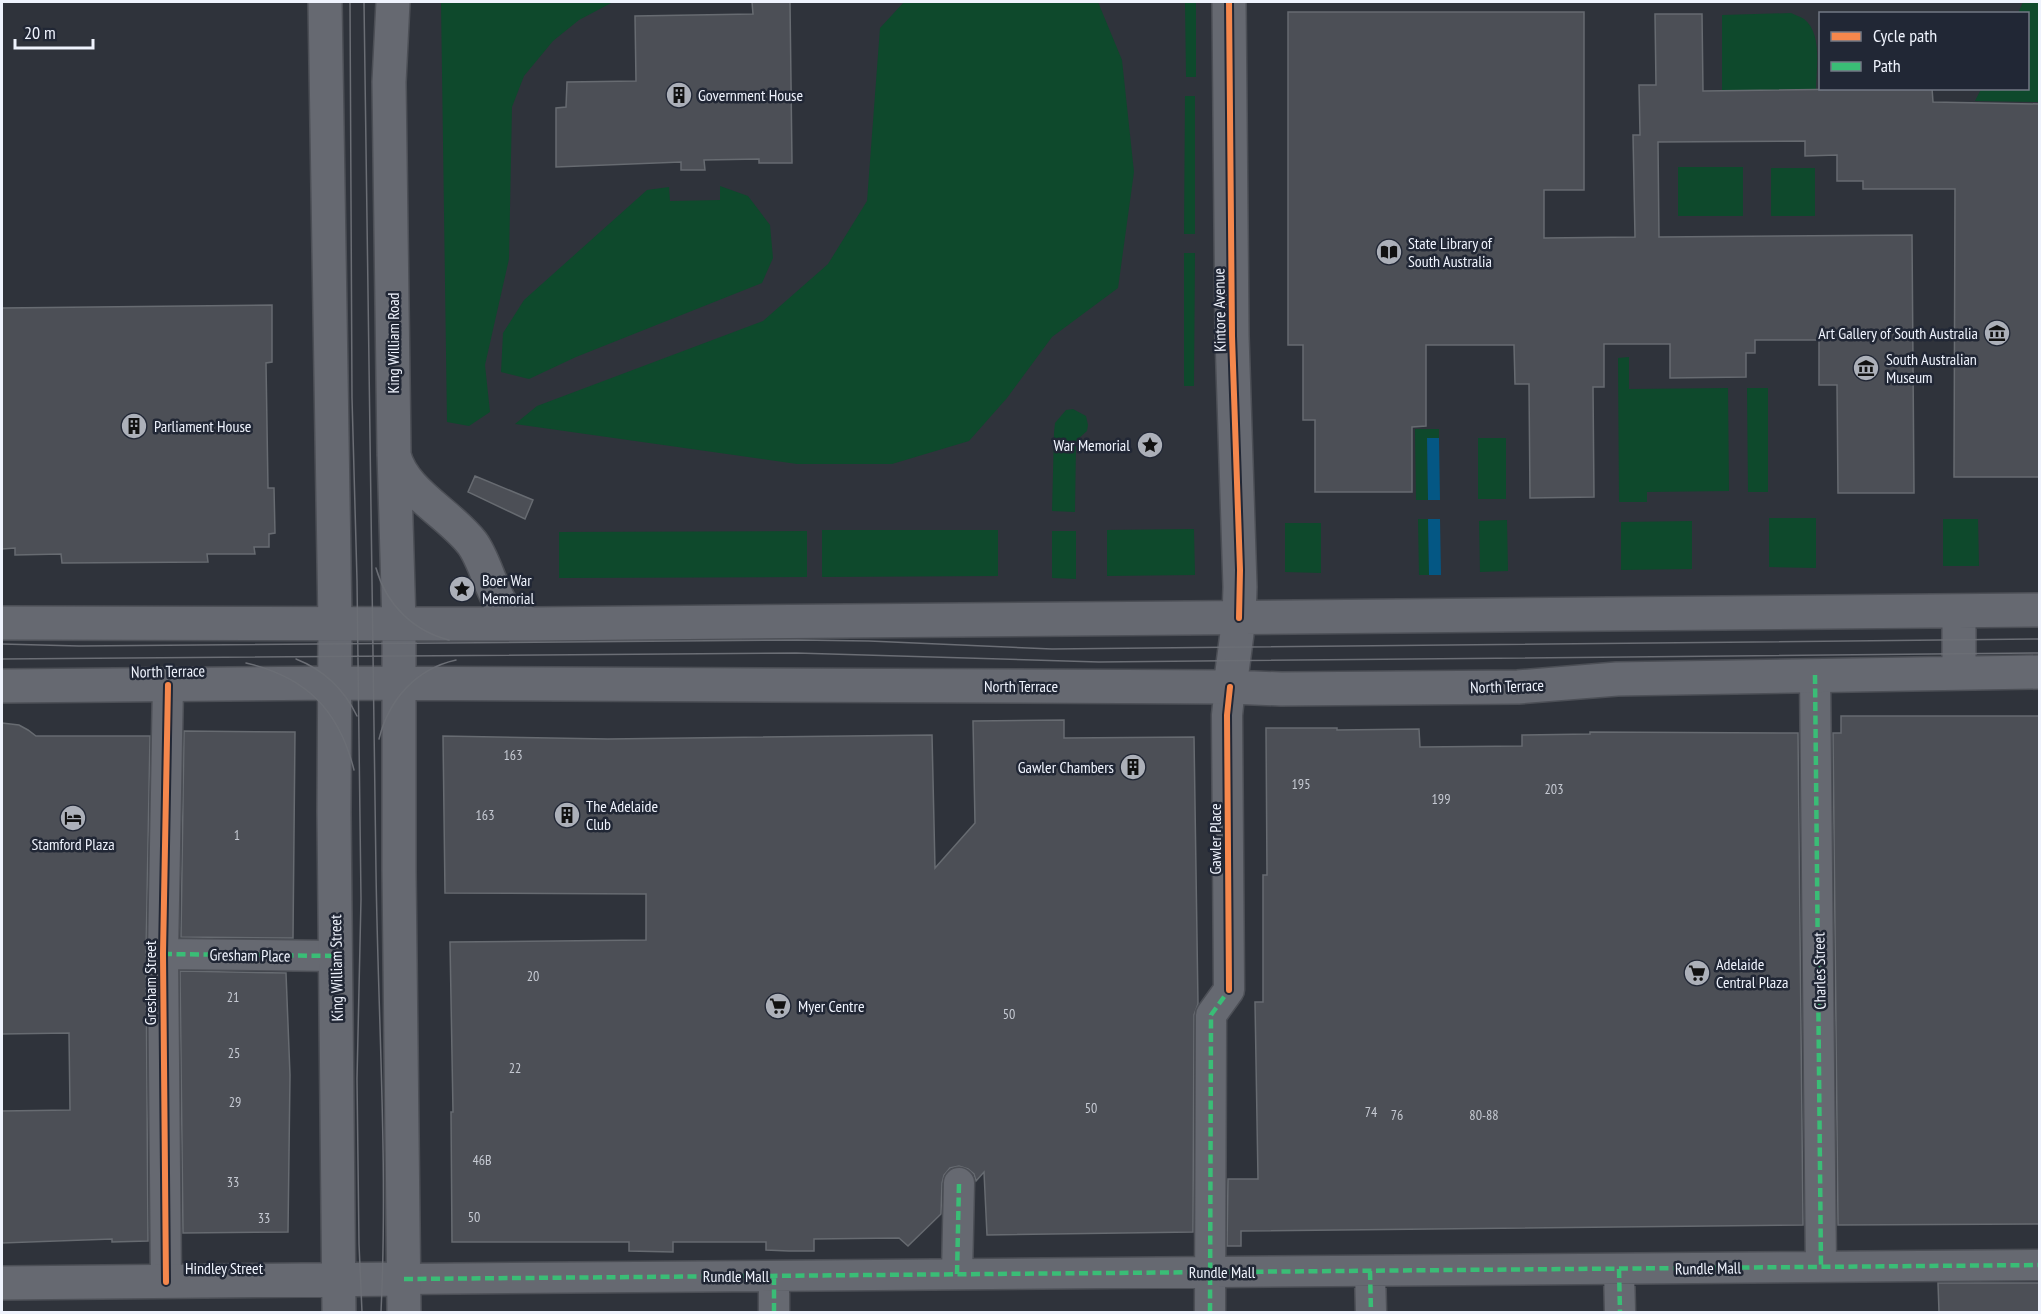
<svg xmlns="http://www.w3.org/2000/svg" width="2041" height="1314" font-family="'PT Sans Narrow',sans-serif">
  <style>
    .green { fill: #0e492c }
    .water { fill: #045784 }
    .building { fill: #4c4f56; stroke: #676b71; stroke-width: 1.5 }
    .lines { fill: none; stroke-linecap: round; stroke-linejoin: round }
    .street-casing { stroke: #4c4f56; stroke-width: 33 }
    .secondary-casing { stroke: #4c4f56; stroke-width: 36 }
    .street { stroke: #666971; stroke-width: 30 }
    .secondary { stroke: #666971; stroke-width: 33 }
    .tram { stroke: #6b6e75; stroke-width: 1.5 }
    .quiet { stroke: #3abd76; stroke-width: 4.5; stroke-dasharray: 9 4.5; stroke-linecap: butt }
    .cycleway-casing { stroke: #212735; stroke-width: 10 }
    .cycleway { stroke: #f5874c; stroke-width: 6 }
    .labels { text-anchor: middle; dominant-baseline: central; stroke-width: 5; stroke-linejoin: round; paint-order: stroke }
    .number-label { font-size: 14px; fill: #c6cad3 }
    .poi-label { font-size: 16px; fill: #eff3fd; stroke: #212735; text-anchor: start }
    .street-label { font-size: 16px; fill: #eff3fd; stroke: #212735 }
  </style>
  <rect width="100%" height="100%" fill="#2f333b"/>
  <path class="green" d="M441,2h172l-34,18 -26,21 -29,35 -12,31 -3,152 -24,106 5,47 -21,14 -22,-4z
    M904,2h194l24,58 12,112 -16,116 -66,49 -45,61 -38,43 -77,23h-95l-282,-40 22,-18 226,-85 65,-57 39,-63 13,-173z
    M1185,2h11v75h-10z
    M2023,2h16v100l-64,-1 6,-12 47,-1v-74l-10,-1z
    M1791,13c4,2 10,4 13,6 19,15 12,50 12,71h-94v-75z
    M1185,96h10v138h-11z
    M1678,167h65v49h-65z
    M1771,168h44v48h-44z
    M720,186l28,10 22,29 3,33 -11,25 -186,74 -47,22 -28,-7 2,-39 21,-33 123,-110 22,-3 1,14 50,-1z
    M1184,253h11l-1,133h-10z
    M1629,357v32l99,-1 1,103 -82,1v10h-28l-1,-144z
    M1747,388h21v104h-20z
    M1073,409l13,7 2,9 -1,6 -9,8 -2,5 -1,68 -23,-1 2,-78 1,-10 11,-13z
    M1415,429h24v9h-12l1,62h-12z
    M1478,438h28v61h-28z
    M1769,518h47v50l-47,-1z
    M1418,519h10l1,56h-10z
    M1943,519h35l1,47h-36z
    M1507,520l1,51 -28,1 -1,-51z
    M1692,521v48l-71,1v-48z
    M1285,523h36v50l-36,-1z
    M1194,529l1,46 -88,1v-46z
    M822,530h176v46l-176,1z
    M807,531v46l-248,1v-46z
    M1052,531h24v48l-24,-1z"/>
  <path class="water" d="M1427,438h12l1,62h-12z
    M1428,519h12l1,56h-12z"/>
  <path class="building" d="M752,2h38l2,161h-33v-4l-55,1 1,10h-24v-8l-125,5v-59l10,-1 1,-25 69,-1 -1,-65 118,-2z
    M1288,12h296v178h-40v48l91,-1 -2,-102h7l-1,-50h17l-1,-71h47l1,77 229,-3 1,14 107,2v373h-86l1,-288h-92v-8h-26v-26l-32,1v-15l-147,1 1,95 253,-2 2,258h-76l-1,-108h-18v-45h-64v13h-9v24l-76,1v-34h-66v43h-11l1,110 -64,1 -1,-114h-14l-1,-39h-88v81l-14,1v65h-97v-72h-12v-75h-15z
    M272,305v57l-6,1 2,125h6l1,45 -6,1v13h-15l1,7h-48l1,8 -146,1 -1,-9 -46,1v-7l-13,1v-241z
    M475,476l58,24 -8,19 -57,-27z
    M1841,716h199v508l-202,1 -5,-492h8z
    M1064,720v18l130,-1 4,267 -4,11 -1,217 -206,3 -3,-63 -8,9 -2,-7 -6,-5 -9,-3 -9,2 -6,7 -2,8 -1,31 -33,32 -9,-8 -85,1v12h-25l-23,-1v-8h-93v10l-44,-1v-9h-177l-1,-130h2l-3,-170 196,-2v-46l-201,-1 -2,-157 165,3 324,-4 3,133 40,-45 -2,-102z
    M2,723l17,2 9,5 8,6h114l-4,218 2,287 -36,1v-3l-110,4v-132l68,-1 -1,-77 -67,1z
    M1266,728h71v2l82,-1 1,18 102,-1v-11l68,-1v-2l208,1 5,492 -562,6v15h-14l1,-67h30l-3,-177h8v-127h4z
    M184,731l111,1 -2,206 -112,-1z
    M180,971l106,2 4,102 -2,157 -105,1z
    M1938,1283h102v29h-101z"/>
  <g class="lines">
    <g class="street-casing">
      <path id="street" d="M1815,675l6,592
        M163,954l173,2
        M1619,1269l1,43
        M1370,1271l1,41
        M957,1274l2,-91
        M404,1279l1636,-14
        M166,1282l-3,-328 5,-269
        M774,1312v-36
        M1210,1312l1,-297 18,-25 -2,-275 3,-28"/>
    </g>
    <g class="secondary-casing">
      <path id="secondary" d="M325,2l10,622 -1,189 5,499
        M393,2l-4,80 5,370 5,172v247l5,441
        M1229,2l3,334 8,251 -1,31 -9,69
        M394,455c9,37 55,58 78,88 16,21 21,63 43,76 6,3 12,4 18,5
        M1959,611v62
        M2,623l531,1 1507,-14
        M2,686l333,-3 895,4 51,2 237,-2 99,-8 423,-7
        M2,1283l402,-4"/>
    </g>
    <use href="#street" class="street"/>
    <use href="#secondary" class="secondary"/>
    <path class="tram" d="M350,2l2,396 5,182 4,319 -4,180 2,165 3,68
      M364,2c5,289 8,579 12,869 2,147 12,294 5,441
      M376,568c10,36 37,63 73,72
      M2,644l77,2 719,-6 71,1 183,8 988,-10
      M2,659l794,-6 303,9 941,-9
      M296,659c28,11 48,30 61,57
      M246,663c60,14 93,47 108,107
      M379,739c10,-40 37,-70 77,-79"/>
    <path class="quiet" d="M1815,675l6,592
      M163,954l173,2
      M1619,1269l1,43
      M1370,1271l1,41
      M957,1274l2,-91
      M404,1279l1636,-14
      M774,1312v-36
      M1210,1312l1,-297 18,-25"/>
    <g class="cycleway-casing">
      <path id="cycleway" d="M1229,2l3,334 8,234 -1,48
        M1229,990l-2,-275 3,-28
        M166,1282l-3,-328 5,-269"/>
    </g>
    <use href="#cycleway" class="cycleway"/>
  </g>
  <defs>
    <g id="building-disc" transform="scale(1.35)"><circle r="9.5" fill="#acb0b9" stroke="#212735"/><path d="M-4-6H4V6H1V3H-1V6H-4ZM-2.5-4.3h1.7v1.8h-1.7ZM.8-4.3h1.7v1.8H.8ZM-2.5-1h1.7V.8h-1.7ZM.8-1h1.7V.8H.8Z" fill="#111"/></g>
    <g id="library-disc" transform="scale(1.35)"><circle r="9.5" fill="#acb0b9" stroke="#212735"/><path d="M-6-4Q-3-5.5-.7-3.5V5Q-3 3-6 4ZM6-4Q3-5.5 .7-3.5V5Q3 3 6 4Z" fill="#111"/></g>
    <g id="museum-disc" transform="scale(1.35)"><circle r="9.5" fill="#acb0b9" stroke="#212735"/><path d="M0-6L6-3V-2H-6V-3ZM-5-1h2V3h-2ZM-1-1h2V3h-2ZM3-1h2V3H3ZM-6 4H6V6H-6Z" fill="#111"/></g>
    <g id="sight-disc" transform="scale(1.35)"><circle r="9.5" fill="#acb0b9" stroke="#212735"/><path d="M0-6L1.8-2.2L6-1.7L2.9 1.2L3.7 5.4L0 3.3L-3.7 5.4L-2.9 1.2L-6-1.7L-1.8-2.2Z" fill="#111"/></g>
    <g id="hotel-disc" transform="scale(1.35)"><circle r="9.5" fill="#acb0b9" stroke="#212735"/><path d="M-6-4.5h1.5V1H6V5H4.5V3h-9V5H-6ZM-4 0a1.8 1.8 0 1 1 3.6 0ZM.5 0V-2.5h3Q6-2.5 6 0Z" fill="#111"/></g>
    <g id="supermarket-disc" transform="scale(1.35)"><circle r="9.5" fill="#acb0b9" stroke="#212735"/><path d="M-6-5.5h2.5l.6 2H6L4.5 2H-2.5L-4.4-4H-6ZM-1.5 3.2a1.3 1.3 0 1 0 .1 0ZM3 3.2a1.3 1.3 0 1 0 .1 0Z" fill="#111"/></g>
  </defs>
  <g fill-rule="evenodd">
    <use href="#building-disc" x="679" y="95"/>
    <use href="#library-disc" x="1389" y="252"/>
    <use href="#museum-disc" x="1997" y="333"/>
    <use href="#museum-disc" x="1866" y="368"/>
    <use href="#building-disc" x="134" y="426"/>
    <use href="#sight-disc" x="1150" y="445"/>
    <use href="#sight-disc" x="462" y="589"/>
    <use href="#building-disc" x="1133" y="767"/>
    <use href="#building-disc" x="567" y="815"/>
    <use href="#hotel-disc" x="73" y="818"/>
    <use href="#supermarket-disc" x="1697" y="973"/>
    <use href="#supermarket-disc" x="778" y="1006"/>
  </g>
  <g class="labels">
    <g class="number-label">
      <text x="513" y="755">163</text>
      <text x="1301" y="784">195</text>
      <text x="1554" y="789">203</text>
      <text x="1441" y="799">199</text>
      <text x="485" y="815">163</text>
      <text x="237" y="835">1</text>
      <text x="533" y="976">20</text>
      <text x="233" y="997">21</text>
      <text x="1009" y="1014">50</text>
      <text x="234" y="1053">25</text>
      <text x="515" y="1068">22</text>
      <text x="235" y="1102">29</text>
      <text x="1091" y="1108">50</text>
      <text x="1371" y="1112">74</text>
      <text x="1397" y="1115">76</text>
      <text x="1484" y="1115">80-88</text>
      <text x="482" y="1160">46B</text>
      <text x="233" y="1182">33</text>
      <text x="474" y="1217">50</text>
      <text x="264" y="1218">33</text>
    </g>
    <g class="poi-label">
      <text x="698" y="95">Government House</text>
      <text x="1408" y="243">State Library of<tspan x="1408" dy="18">South Australia</tspan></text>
      <text x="1978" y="333" text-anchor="end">Art Gallery of South Australia</text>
      <text x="1886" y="359">South Australian<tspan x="1886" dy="18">Museum</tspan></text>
      <text x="154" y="426">Parliament House</text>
      <text x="1130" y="445" text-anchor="end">War Memorial</text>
      <text x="482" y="580">Boer War<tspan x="482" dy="18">Memorial</tspan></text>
      <text x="1114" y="767" text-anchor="end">Gawler Chambers</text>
      <text x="586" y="806">The Adelaide<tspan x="586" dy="18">Club</tspan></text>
      <text x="73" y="844" text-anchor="middle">Stamford Plaza</text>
      <text x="1716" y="964">Adelaide<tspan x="1716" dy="18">Central Plaza</tspan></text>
      <text x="798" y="1006">Myer Centre</text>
    </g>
    <g class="street-label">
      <text transform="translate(1219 310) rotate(-91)">Kintore Avenue</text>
      <text transform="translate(393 343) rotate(-90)">King William Road</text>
      <text transform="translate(168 671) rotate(-1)">North Terrace</text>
      <text x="1021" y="686">North Terrace</text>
      <text transform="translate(1507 686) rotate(-2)">North Terrace</text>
      <text transform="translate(1215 839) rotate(-90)">Gawler Place</text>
      <text transform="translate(250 955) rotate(1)">Gresham Place</text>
      <text transform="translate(336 968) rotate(-91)">King William Street</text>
      <text transform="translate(1819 971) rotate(-91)">Charles Street</text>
      <text transform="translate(150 983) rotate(-90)">Gresham Street</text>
      <text x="224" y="1268">Hindley Street</text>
      <text transform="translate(1708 1268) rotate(-1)">Rundle Mall</text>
      <text x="1222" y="1272">Rundle Mall</text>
      <text x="736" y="1276">Rundle Mall</text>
    </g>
  </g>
  <rect width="2041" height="1314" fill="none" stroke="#eff3fd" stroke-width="6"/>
  <rect x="1819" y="12" width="210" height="78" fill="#212735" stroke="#737985" stroke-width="1.5"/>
  <rect x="1831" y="32" width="30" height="9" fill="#f5874c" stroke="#737985" stroke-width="1.5"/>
  <text x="1873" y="42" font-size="18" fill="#eff3fd">Cycle path</text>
  <rect x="1831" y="62" width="30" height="9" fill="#3abd76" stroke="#737985" stroke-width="1.5"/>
  <text x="1873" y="72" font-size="18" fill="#eff3fd">Path</text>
  <path d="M15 39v9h78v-9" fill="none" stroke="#eff3fd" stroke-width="3"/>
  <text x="24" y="39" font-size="18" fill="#eff3fd" stroke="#212735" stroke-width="4.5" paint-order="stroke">20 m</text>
</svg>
